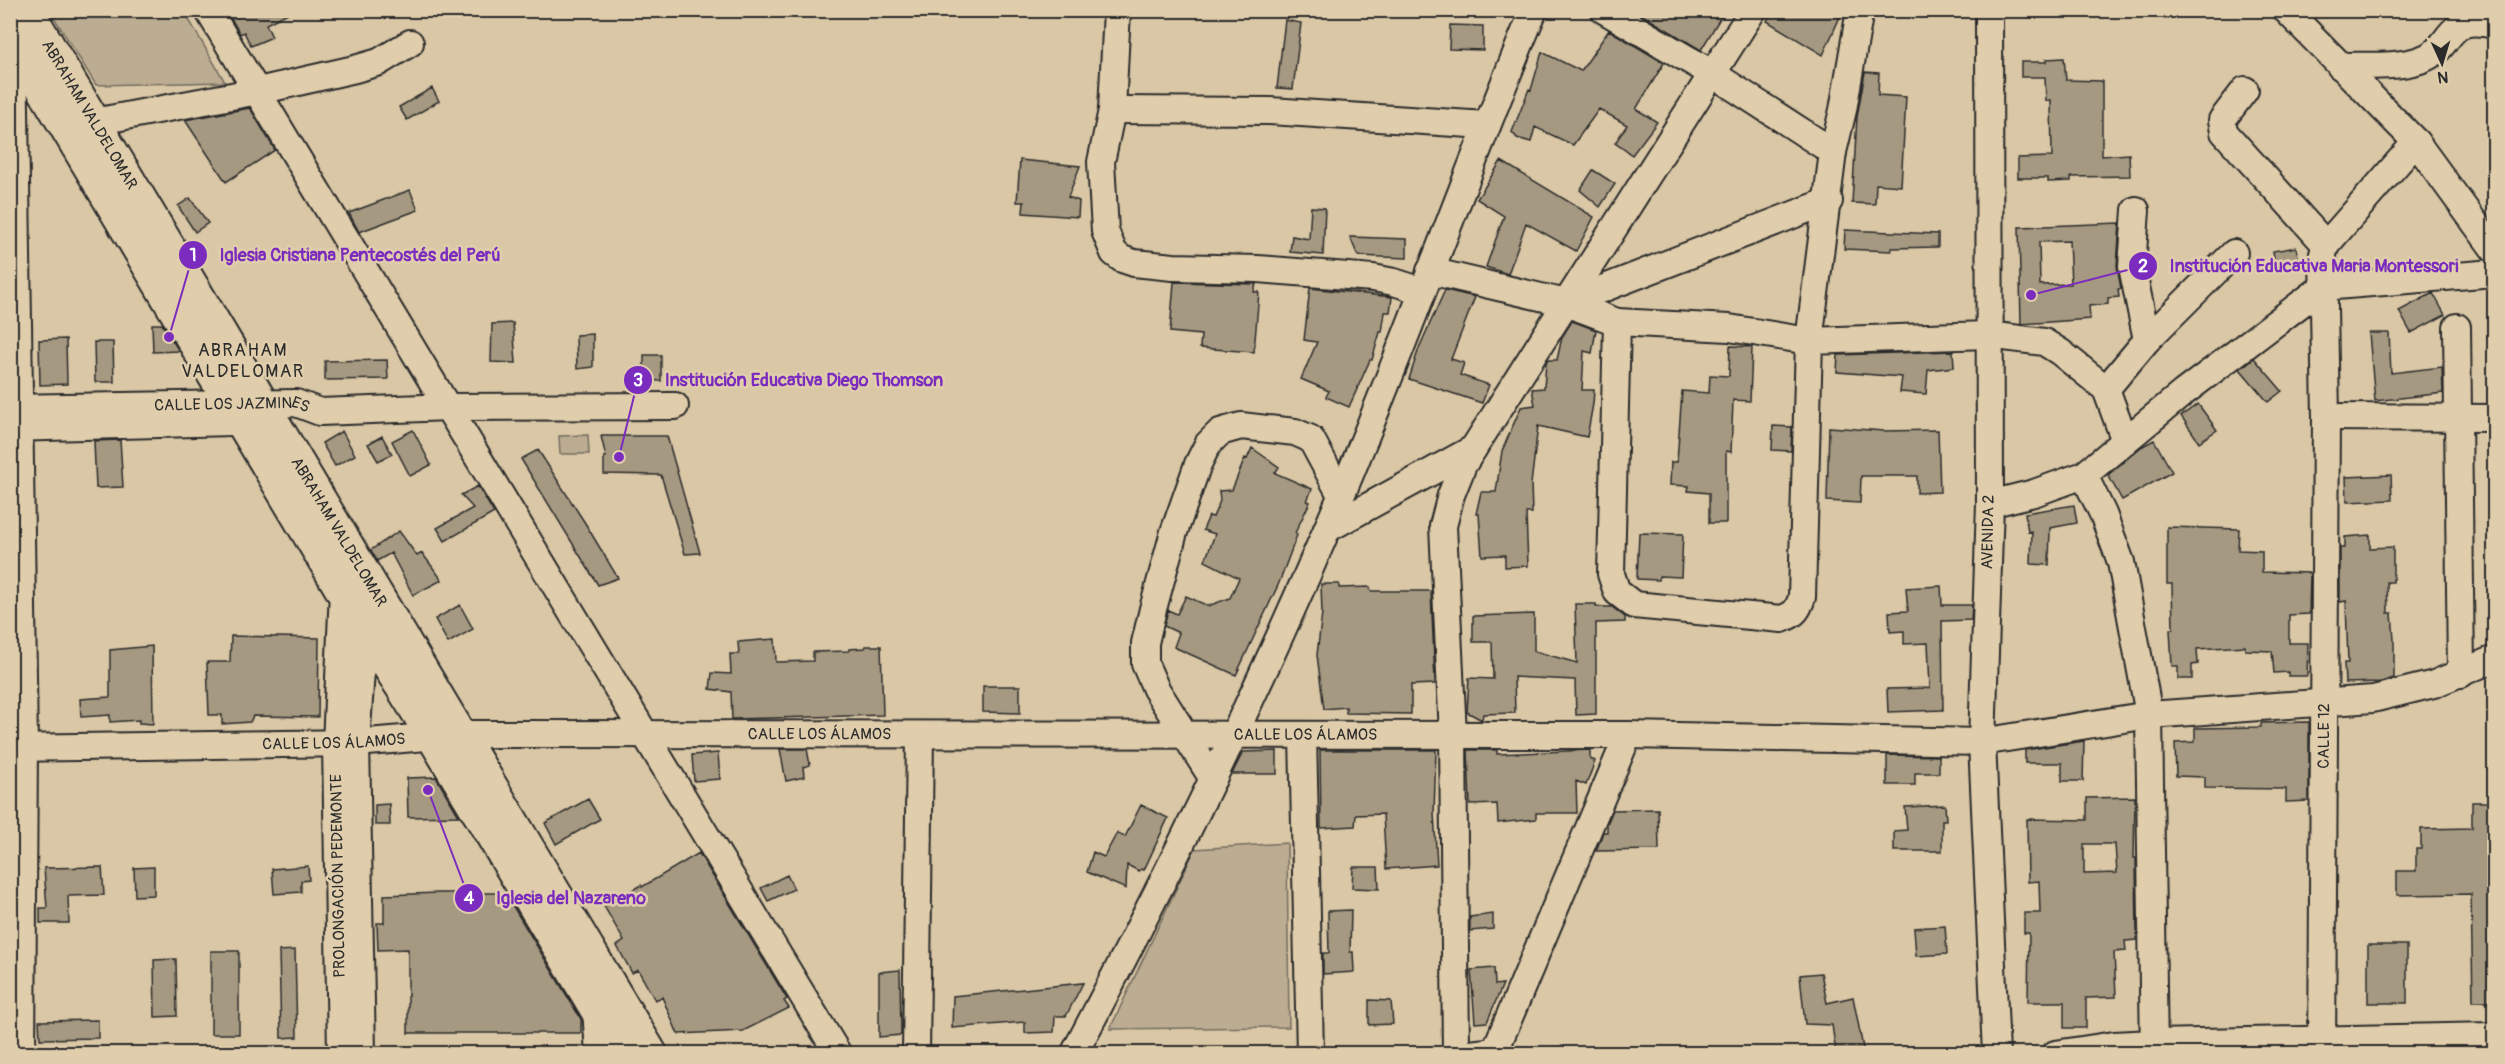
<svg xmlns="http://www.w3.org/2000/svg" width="2505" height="1064" font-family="Pangolin,sans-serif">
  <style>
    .green { fill: #bcad92; stroke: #746c5e; stroke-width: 1.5 }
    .building { fill: #a69981; stroke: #2b2b2b; stroke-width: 1.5; fill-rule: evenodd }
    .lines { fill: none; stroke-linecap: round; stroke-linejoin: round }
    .minor-casing { stroke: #2b2b2b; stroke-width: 30 }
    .major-casing { stroke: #2b2b2b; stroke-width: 36 }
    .minor { stroke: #e0cdab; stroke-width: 26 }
    .major { stroke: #e0cdab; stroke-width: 32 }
    .labels { text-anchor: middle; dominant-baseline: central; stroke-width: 5; stroke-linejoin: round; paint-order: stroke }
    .street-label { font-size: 16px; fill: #2b2b2b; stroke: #e0cdab }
    .neighbourhood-label { font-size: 18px; letter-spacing: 1.5px; fill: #2b2b2b; stroke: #e0cdab }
    .leader { fill: none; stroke: #7b2cbf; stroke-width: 2 }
    .callout-dot { fill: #7b2cbf; stroke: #e0cdab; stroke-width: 2 }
    .mark-label { font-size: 18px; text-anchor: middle; font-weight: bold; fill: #fff }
    .callout-label { font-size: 18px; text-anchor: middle; font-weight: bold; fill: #7b2cbf; stroke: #e0cdab; stroke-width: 5; stroke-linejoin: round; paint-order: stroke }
  </style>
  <rect width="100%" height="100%" fill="#d9c7a6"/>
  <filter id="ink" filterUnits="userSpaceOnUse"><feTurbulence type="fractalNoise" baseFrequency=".0167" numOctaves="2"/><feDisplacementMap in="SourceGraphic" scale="12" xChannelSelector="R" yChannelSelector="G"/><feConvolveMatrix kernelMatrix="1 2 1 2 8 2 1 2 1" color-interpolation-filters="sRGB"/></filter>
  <g filter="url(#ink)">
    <path class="green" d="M50,11h134l41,71 -129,3z
      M588,435l1,19h-29l-1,-18z
      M1287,843l2,184 -179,2 85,-180z"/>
    <path class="building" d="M226,10h68l-28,14 6,13 -21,9 -7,-14 -4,2z
      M1634,10h91l-24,40z
      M1773,10h70l-20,45 -56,-34z
      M1285,20l16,3 -8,66 -16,-1z
      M1450,25l33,1v24l-34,-1z
      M1609,30l55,33 -28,46 21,13 -25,33 -17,-12 12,-18 -28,-16 -26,36 -38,-18 -4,15 -14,-4 -5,-6 17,-43 2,1 11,-38 39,19z
      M2064,58l2,22 36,1v75l27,-2 1,22 -59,1v4l-23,1v-4h-30v-20l34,-1 -1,-57 -5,1 -1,-24h-24v-15h25v-3z
      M1865,72l14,1 -1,22 28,2 -5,89 -25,-2 -1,20 -23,-1 5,-86z
      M432,88l7,13 -32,19 -8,-13z
      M250,108l25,42 -49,32 -41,-62z
      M1020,160l60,6 -12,31 11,4 -1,16 -55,-4 1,-11h-7z
      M1501,161l93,56 -18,34 -50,-28 -18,51 -22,-7 18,-51 -27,-17z
      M1593,170l22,14 -15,23 -20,-17z
      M410,190l8,20 -59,22 -10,-19z
      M190,198l18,25 -13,9 -17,-26z
      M1311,207l14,1 -2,47 -33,-3 2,-16 17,3z
      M2120,223l-3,43 4,23h-3l1,8 -11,1v6l-19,2 1,13 -69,5 -2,-97zM2069,241l2,43 -31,1 -1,-43z
      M1845,230l93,4v13l-47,1v3l-47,-2z
      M1350,237l57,2v19l-49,-2z
      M2296,247l4,19 -24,5 -3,-20z
      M1174,282l82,2 -2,8h5l-5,60 -54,-4 1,-13 -31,-3z
      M1310,288l82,9 -2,15h-5l-3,20h-2l-8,28h-2l-21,47 -23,-10 3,-6 -28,-12 16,-37 -13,-2z
      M1445,290l30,7 -24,62 13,4 -4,12 29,10 -7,18 -73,-24 10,-31z
      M2433,293l12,22 -34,18 -12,-22z
      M1572,321l24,9 -4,23 -8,-2 -2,39h12l-1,14 -6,33 -49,-11 -7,58 1,29h-6l2,53 -23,1v-12l-23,1 -3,-42h-3l5,-22h15l6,-41 19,-44 14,-2 -3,-16 12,-1 2,-25 2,-3h9l5,-23z
      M513,323l3,40 -25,-1 1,-38z
      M152,324h10l17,27 -26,1z
      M2369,333h20l2,40 51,-6 1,26 -68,8z
      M593,334v33l-16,2 -1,-34z
      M66,339l1,45 -27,1 -1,-45z
      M94,342h19l1,40h-19z
      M1730,346l22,1 -2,54 -17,-1 -2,52 -5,-1v72h-17v-30l-21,-2 1,-5 -19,-1 1,-23h6l5,-71 27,2 1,-18 19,1z
      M1953,351l1,16 -26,3 -2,24 -26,-2 2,-15 -65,-5 1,-17z
      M644,355h17v26l-17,-1z
      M2254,358l28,33 -14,11 -28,-33z
      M387,360l1,19 -63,1v-19z
      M2198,404l19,26 -18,12 -18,-26z
      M1773,426l19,1 -1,24 -19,-1z
      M1829,427l55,4 54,-1 2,62 -23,1v-17h-56l-1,27 -33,-2z
      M413,430l18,35 -21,11 -18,-35z
      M342,431l13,24 -20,11 -13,-23z
      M382,436l10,18 -14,7 -10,-17z
      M601,436h66l33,117 -15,1 -24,-79 -57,-1v-17h2z
      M120,440l3,47 -27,1 -2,-47z
      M2154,440l18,32 -50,28 -14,-25 33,-28z
      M1252,448l27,19 -4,6 37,16 -5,12 3,1 -15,31 2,2 -18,48 -43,92 -62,-28 5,-14 -15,-7 4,-16 9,4 9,-18 22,10 22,-8 9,-20 -34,-17 10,-27 -12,-4 6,-14 4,1 7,-16 -1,-10 13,-1 13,-32 2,1z
      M538,450l47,73 33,55 -20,7 -77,-126z
      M2391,475l1,25 -45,2 -1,-25z
      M478,486l16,27 -49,28 -8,-13 36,-20 -12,-13z
      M2074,505l3,18 -27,5 -1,37 -18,-1 1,-33 -4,1 -3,-19z
      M2167,527l72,2 -1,21 24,1v21l48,1 -1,41 -20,1v28h19l-1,33h-19v-4l-14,1 -2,-22 -27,-1v-4l-48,3 1,15 -6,1v14h-14v-13h-6l-2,-37h3l-1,-45h-5z
      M399,531l18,25 5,-3 20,27 -29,15 -22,-42 -14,8 -6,-11z
      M1639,533l44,1 -2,43 -22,-1v4l-22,-1z
      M2370,535v13l23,-1v35h-6l1,31h4l2,27v38l-13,4 -36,1 -1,-20h4l-2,-62 -6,1v-54h5v-11z
      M1321,584h18v4l31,-1 1,4h60l4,93 -24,1v29l-65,-1v-6l-22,2 -7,-54 5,-42z
      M1941,586l1,19h30l-1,15 -29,1 1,89 -55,2 -1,-23 43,-1 -2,-45 -24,1v-13l-14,1 -1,-20 19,-1 -2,-23z
      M1575,604h21v3h16l13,10v5l-29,1v91l-20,1 -1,-35 -61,-3 1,36 -32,1 -1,6 -15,-8 2,-34 24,1 -1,-37h-19v-26l61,-2v37l43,12z
      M460,605l13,24 -25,14 -13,-24z
      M231,636l88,2 -1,79 -65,-1 -3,6 -28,2v-9h-13l-2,-53h23z
      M775,639l1,23 37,-1v-9l36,-1v-2l16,-1v-2h16l2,69 -151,4 -1,-27 -21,-3 2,-16 19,1 -1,-20h9l-1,-12z
      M152,646l1,78 -14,-1v-3l-29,2v-7l-29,2 -1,-18 30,-2v-47z
      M983,686h37v27l-37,-1z
      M2309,722v79l-23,1v-13l-81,-1v-11l-29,-1 -1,-33 20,-1v-14l66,-1v-4z
      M2084,741l-1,40h-21v-18h-37v-13z
      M780,749h27l3,16 -7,2 1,10 -18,4z
      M1320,750h116l-2,63 3,52 -51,4 -3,-55 -27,1 -1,11 -34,2z
      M1468,750h29v4l93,-4v9l5,2 -9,24 -10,-4 1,32h-41v6l-38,4 -1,-19 -27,1z
      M1277,751v23h-45l11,-22z
      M718,753l2,26 -26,2 -2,-26z
      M1887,755l52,1v17h-24v12h-28z
      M436,777l23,39 -51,1 -1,-39z
      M2135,797l-1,61h2l1,82 -12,1 1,10 -12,1 2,45 -30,1v30h-22v-26h-36l1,-69h-5v-20h16l-1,-32 -11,1 -1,-63 60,1v-22zM2084,844h31l2,29 -33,1z
      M588,799l12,20 -44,25 -11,-21z
      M2472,802h22v199h-21l-2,-107 -74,1v-24h19v-22h5v-20l51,-1z
      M389,804l1,21h-15v-20z
      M1141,805l27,13 -24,52 -3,-1 -2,2 -12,-6 -1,24 -39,-17 6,-20 11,5 13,-24 8,4z
      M1945,805l1,15h-4v31h-48v-20l13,-1 -2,-23z
      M1658,809l1,41 -63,1 7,-19h4v-8l6,-14z
      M699,853l88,146 -3,2 5,7 -46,23 -65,3 -16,-37 -7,3 -17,-30 -6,3 -15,-27 7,-5 -20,-35 37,-21 1,2z
      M308,866l1,14 -8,1v11l-27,2 -2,-25z
      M102,867l2,28 -36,1 1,27h-29v-15h7l-3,-40z
      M154,867v28l-19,1 -1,-28z
      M1353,867h25l1,22 -27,-1z
      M787,875l7,14 -26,12 -7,-13z
      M439,893h66l76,126v14h-173v-84l-30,1 -1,-27h7v-28z
      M1351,910l-1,42h3l1,20 -31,2v-21h6l-1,-42z
      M1493,914v15l-23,2v-14z
      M1945,926l2,28 -31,2 -2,-28z
      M2368,945h39v58h-39z
      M295,950l2,87 -16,1 -2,-87z
      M211,951h28v83h-28z
      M176,959l1,57 -22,1 -1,-57z
      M1494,968l1,17 8,-1 -16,38 -12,1 -4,-53z
      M900,970l1,65 -22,2v-65z
      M1821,973l6,30 26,-6 11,56h-28l-4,-28 -27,-1 -5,-49z
      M1083,983l-17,33h-11l-1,16 -29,1v-11l-73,6 1,-32z
      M1369,1000l22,1 2,23 -24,1z
      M98,1020v18l-58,1 -1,-18z"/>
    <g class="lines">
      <g class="minor-casing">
        <g id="minor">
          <path d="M208,10l630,1044"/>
          <path d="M1117,10l-5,100 -11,52 4,69 9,22 8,6 12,4 39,4 85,2 115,9 21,4 28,9"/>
          <path d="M1604,10l109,64 120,78"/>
          <path d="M1989,10l1,494 -8,238 14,312"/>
          <path d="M2286,10l130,132"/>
          <path d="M14,40l10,708 -2,306"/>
          <path d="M2340,66c25,-1 56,2 80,-6 36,-12 22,-47 74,-35"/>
          <path d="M2245,90l-23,30 2,12 102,113"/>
          <path d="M1112,110l158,1 216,14"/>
          <path d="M94,122l164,-31 97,-22 24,-7 31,-19"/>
          <path d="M2136,210l-4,57 15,73"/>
          <path d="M1430,271l136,32 51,19 112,6 80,13 179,-6 56,7 16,10 46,37 19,52"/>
          <path d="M1566,303l263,-102"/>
          <path d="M1617,322l-6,252 6,18 17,13 148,14c13,-5 16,-9 20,-22l7,-256 24,-189 10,-42 17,-100"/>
          <path d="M2457,327l4,347"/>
          <path d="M2106,389l41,-49 87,-87"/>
          <path id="s1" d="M10,408l286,-5 24,9 129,-5 226,-1"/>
          <path d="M2326,417l168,1"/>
          <path d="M10,428l222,-6"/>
          <path d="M2084,475l19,39 18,48 28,153 5,339"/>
          <path d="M1990,504l44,-11 50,-18 99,-82 140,-106 171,-14"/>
          <path d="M1327,529l146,-80"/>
          <path d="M1303,735l7,319"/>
          <path id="s2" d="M10,748l346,-5 105,-9 1167,1 354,7 167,-27 224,-16 61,-15 60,-25"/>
          <path d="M1213,779l-57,-90 -11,-25v-21l8,-34 21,-77 24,-68 10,-20 12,-12 21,-6 54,6 16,7 30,56"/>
          <path d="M596,1008l3,46"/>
          <path d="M341,1054l-5,-310 7,-153"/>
          <path d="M362,1054l-6,-311 8,-116"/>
          <path d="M916,1054l4,-319"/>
          <path d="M1074,1054c91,-173 177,-348 254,-527 73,-170 134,-345 206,-517"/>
          <path d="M1456,1054l-3,-319 -10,-209 8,-31 12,-30 290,-455"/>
          <path d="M1470,1054l25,-3 133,-316"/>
          <path d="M2055,1054l59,-9 40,-2 340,-7"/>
          <path id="s3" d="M2322,1054l4,-637 -3,-163 3,-9 90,-103 78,107"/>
        </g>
      </g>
      <g class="major-casing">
        <g id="major">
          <path id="s4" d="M27,10l624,1044"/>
          <path d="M10,33l354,594 68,108 191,319"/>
        </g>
      </g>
      <use href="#minor" class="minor"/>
      <use href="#major" class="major"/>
    </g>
  </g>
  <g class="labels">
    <g class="street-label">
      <text stroke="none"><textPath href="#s4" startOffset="122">ABRAHAM VALDELOMAR</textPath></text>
      <text stroke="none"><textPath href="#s1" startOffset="222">CALLE LOS JAZMINES</textPath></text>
      <text stroke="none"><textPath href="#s4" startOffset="608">ABRAHAM VALDELOMAR</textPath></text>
      <text transform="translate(1988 532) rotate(-89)">AVENIDA 2</text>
      <text stroke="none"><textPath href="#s2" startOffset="810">CALLE LOS ÁLAMOS</textPath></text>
      <text stroke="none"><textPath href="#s2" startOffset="1296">CALLE LOS ÁLAMOS</textPath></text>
      <text stroke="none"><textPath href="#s3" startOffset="318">CALLE 12</textPath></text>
      <text stroke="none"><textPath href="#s2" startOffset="324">CALLE LOS ÁLAMOS</textPath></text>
      <text transform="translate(338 876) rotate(-91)">PROLONGACIÓN PEDEMONTE</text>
    </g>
    <g class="neighbourhood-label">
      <text x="243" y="350">ABRAHAM<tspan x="243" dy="21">VALDELOMAR</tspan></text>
    </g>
  </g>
  <path class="leader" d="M169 337L193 255M2031 295L2143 266M619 457L638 380M428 790L469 898"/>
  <g class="callout-dot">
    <circle cx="169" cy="337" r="6"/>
    <circle cx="2031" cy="295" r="6"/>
    <circle cx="619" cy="457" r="6"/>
    <circle cx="428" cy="790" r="6"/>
    <circle cx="193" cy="255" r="15"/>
    <circle cx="2143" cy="266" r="15"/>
    <circle cx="638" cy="380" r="15"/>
    <circle cx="469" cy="898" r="15"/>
  </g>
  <g class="mark-label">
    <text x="193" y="261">1</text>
    <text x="2143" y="272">2</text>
    <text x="638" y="386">3</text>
    <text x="469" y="904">4</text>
  </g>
  <g class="callout-label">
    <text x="360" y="261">Iglesia Cristiana Pentecostés del Perú</text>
    <text x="2314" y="272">Institución Educativa Maria Montessori</text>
    <text x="804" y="386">Institución Educativa Diego Thomson</text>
    <text x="571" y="904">Iglesia del Nazareno</text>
  </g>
  <rect width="2505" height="1064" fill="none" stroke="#e0cdab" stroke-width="36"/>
  <rect x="18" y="18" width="2469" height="1028" fill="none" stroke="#2b2b2b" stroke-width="2" filter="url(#ink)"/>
  <g transform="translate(2442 63) rotate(176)" stroke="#e0cdab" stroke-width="4.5" paint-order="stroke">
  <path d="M0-4.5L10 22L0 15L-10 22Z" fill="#2b2b2b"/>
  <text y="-9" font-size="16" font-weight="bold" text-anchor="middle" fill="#2b2b2b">N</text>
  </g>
</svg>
